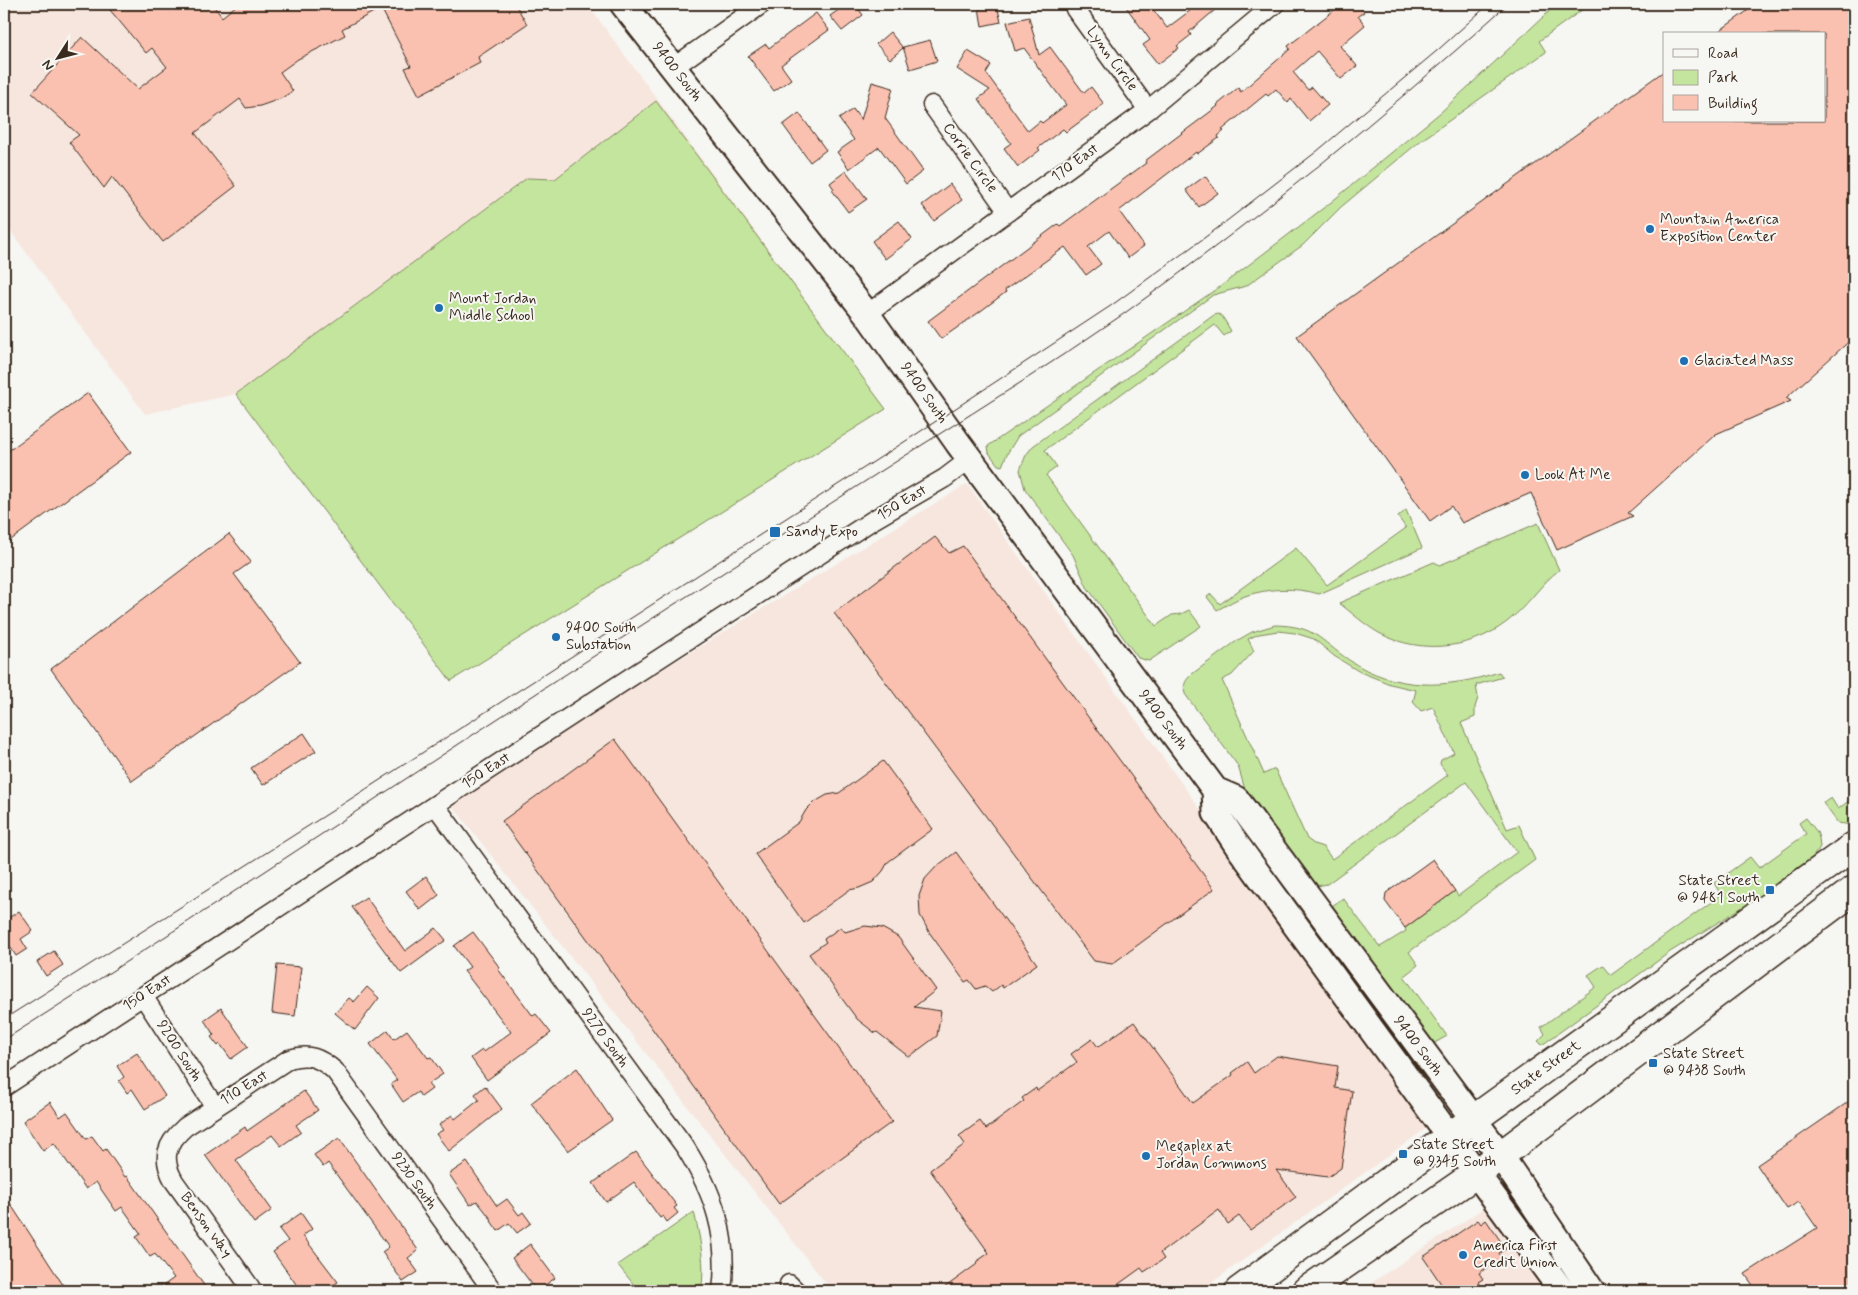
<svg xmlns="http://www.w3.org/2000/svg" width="1858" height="1295" font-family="Mynerve,sans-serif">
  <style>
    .built { fill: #f7e6de }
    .green { fill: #c4e59e; stroke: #80885e; fill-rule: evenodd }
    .building { fill: #fac1b0; stroke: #3b2a1e }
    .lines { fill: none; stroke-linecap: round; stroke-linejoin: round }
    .street-casing { stroke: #3b2a1e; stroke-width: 21 }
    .secondary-casing { stroke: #3b2a1e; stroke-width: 29 }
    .primary-casing { stroke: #3b2a1e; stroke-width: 31 }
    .street { stroke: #f6f6f2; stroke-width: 18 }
    .secondary { stroke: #f6f6f2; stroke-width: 25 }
    .primary { stroke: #f6f6f2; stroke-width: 28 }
    .tram { stroke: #3b2a1e; stroke-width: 1 }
    .poi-dot { fill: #1f6fb2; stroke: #f6f6f2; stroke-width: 2 }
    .labels { text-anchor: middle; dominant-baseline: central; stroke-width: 4; stroke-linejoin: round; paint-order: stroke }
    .street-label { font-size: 15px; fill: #3b2a1e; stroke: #f6f6f2 }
    .poi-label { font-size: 15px; fill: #3b2a1e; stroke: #f6f6f2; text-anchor: start }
  </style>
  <rect width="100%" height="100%" fill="#f6f6f2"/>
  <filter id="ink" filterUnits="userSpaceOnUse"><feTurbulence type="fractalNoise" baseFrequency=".02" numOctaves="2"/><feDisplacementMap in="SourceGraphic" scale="10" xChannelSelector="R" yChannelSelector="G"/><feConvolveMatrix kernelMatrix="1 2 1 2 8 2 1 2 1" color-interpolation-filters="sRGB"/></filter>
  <g filter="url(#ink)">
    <path class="built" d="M4,4h583l299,405 -435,272 -215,-287 -91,20 -141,-192z
      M967,484l461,643 -228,164h-368l-384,-491z
      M1487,1206l59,85h-187z"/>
    <path class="green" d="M1557,4h33l-51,37 7,11 -127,90 -78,65 -38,38 -57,41 -33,9 -195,141 -11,18 -5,12 -4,-1 -9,-12 -1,-7 233,-160 109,-83 111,-91z
      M656,101l230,308 -435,272 -215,-287 291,-216 28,1z
      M1218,314l4,2 9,15 -7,5 -9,-11 -170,125 12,17 -11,8 110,151 16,-11 9,-1 8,-4 12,16 -52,35 -11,-3 -51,-71 -14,-32 -48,-66 -5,-19 6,-15 7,-9 181,-131z
      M1406,510l16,38 -103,46c-23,-7 -51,-6 -74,2 -9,3 -18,9 -28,14l-10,-13 4,-3 9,10 76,-56 31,37 79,-57 -8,-11z
      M1538,523l21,47c-18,14 -29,32 -45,46 -36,33 -92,40 -135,17 -14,-8 -27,-20 -40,-30l95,-41 6,3z
      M1275,625c41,1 43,14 74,35 46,31 99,29 150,12l4,5 -27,8 2,13 -3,9v10l-14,6 46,106 12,-4 16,35 -126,92 9,13 -14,11 43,60 -16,9 -99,-139 11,-8 37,49 26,-16 -1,-3 50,-37 3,5 59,-44 -51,-70 -139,102 -10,2 -7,-5 -64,-88 -8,-27 -53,-72c-2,-10 0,-13 7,-20l46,-34 14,-8zM1278,631l17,2 19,6 20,17 26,16 30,12 26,6 -3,12 8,9 12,-4 21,46 -13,7 -1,4 8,11 -116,84 -9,-12 -9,-3 -7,-5 -32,-70 -11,5 -42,-94 10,-5 22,-24 -6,-12 11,-5z
      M1854,797v28h-2l-14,-2 -15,-20 8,-5 7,11z
      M1806,818l11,14 2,6 1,9 -7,10 -54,40 -89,55 -128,93 -4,-4 7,-7 -4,-7 55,-40 -8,-12 15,-10 8,10 110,-80 -7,-12 36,-26 9,11 47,-34 -7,-11z
      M694,1212c6,25 12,54 7,79h-66v-5l-17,-21z"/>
    <path class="building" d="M118,4h94l10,13 16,-13h277l12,20 -49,33 2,6 -61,32 -14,-27 6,-2 -30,-58 -39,21 3,6 -47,24 -18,13 13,19 -13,8 -20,7 -14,2 -6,-9 -45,34 41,53 -73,56 -51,-65 -8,11 -35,-46 10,-7 -47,-42 50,-56 56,52 29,-22 -15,-19 -6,5 -36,-43z
      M847,4h8l8,11 -21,16 -12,-15z
      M1124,4h25l18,24 32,-24h23l-33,28 2,3 -14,11 2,2 -21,16 -15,-19 7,-5z
      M1342,4h15l7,8 -6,4 7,9 -25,21 17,20 -16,13 -24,-28 -24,21 15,18 4,-3 16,18 -19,16 -18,-22 -3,4 -12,-14 -8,7 -2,-2 -44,36 2,1 -6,5 1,2 -22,16 -1,-2 -77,59 25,35 -16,12 -19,-27 -21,16 13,17 -15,11 -21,-28 -60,43 1,2 -28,21 -37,26 -13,-18 130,-97 2,2 86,-63 -1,-2 73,-55 -1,-1 21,-17 3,4 49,-43 -2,-3z
      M1757,4h97v333l-68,61 5,3 -75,33 -88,79 5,3 -76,34 -26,-57 -69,30 -11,-17 -21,15 -133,-185 367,-265v50h160v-87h-109z
      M997,5l4,17 -19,4 -3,-18z
      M816,13l13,17 -48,35 10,14 -17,12 -26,-35 18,-12 3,4z
      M1029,17l10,38 11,-8 34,46 7,-6 13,17 -38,28 -3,-3 -25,19 2,2 -22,17 -14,-19 7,-5 -33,-44 12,-9 -33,-21 11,-18 23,14 -5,8 42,58 12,-10 2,2 24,-18 -42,-57 -9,3 -8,-29z
      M890,32l13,16 -13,11 -14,-15z
      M930,40l7,21 -27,8 -7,-22z
      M872,82l21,6 -8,30 38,53 -17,13 -27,-37 -30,22 -12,-17 17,-12 -15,-21 14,-10 8,11z
      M799,113l27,37 -16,12 -27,-37z
      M846,171l21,28 -19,13 -16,-22 2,-1 -4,-6z
      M1205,176l13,17 -19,14 -13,-17z
      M950,184l12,16 -28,21 -12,-16z
      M899,221l13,18 -27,20 -13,-18z
      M88,393l43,59 -127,93v-91z
      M229,534l22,28 -17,12 66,88 -168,119 -81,-112z
      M935,537l14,16 14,-7 251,343 -102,75 -18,-3 -260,-348z
      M304,733l12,18 -53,34 -12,-17z
      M615,739l277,383 -113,82 -277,-383z
      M883,761l50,68 -45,33 -5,9 -10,11 -14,6 -10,2 -45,33 -49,-69 44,-32 7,-12 7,-7 14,-8 12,-2z
      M956,852l81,112 -34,24 -2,-3 -9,7 -7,-6 -9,3 -7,-9 -4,2 -36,-50 -9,-17 -1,-19 6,-17 12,-13z
      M1433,859l22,32 -50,37 -20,-27 1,-8z
      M426,876l13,19 -19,15 -14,-19z
      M366,897l39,54 31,-23 10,12 -45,33 -49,-66z
      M19,911l14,20 -12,8 6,10 -11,7 -7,-11 -5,4v-28z
      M865,926l17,2 16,9 38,53 -22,17 27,4 -4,25 -28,21 -32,-25 -2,1 -18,-14 -48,-65 17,-12 -2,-3 17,-12 4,5z
      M473,932l27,36 -2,1 35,47 3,-2 15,19 -64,47 -16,-22 11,-8 2,2 27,-20 -47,-61 6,-4 -16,-21z
      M54,951l9,14 -17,11 -9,-14z
      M277,965l24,2 -6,49 -23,-3z
      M367,987l12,11 -24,32 -20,-17 14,-15 5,4z
      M221,1008l27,39 -17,12 -11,-15 -2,2 -7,-9 3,-2 -10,-15z
      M1134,1022l59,81 40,-28 -1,-2 15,-11 7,11 23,-17 61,10 -3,22 17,3 -11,77 -13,9 -52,-7 20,27 -46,33 -11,-14 -11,8 -9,-14 -59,43 4,6 -20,13 -3,-4 -32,23h-169l37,-27 -1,-2 13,-9 -59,-83 35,-26 -6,-8 21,-15 6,8 38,-28 -2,-3 14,-10 1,3 40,-29 -6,-8 21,-15 6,8z
      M388,1030l6,9 13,-9 21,28 3,-1 12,17 -15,10 4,5 -11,8 -3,-5 -15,10 -12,-18 6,-4 -27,-36z
      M137,1053l28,43 -20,13 -13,-20 -5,4 -8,-12 5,-4 -7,-11z
      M577,1068l35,52 -44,31 -37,-48z
      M485,1086l17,23 -53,42 -13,-17 7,-4 -4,-5 13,-10 3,4 24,-19 -4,-6z
      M304,1091l14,19 -22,15 5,7 -20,14 -9,-11 -36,25 36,50 -18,13 -49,-68 40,-28 2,4z
      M1854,1098v193h-97l-12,-17 72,-46 -18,-26 -12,7 -30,-44z
      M50,1102l10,15 7,-5 19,27 6,-3 11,15 3,-2 19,28 2,-1 81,115h-52l18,-13 -19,-24 -5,3 -14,-20 5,-3 -19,-27 -6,4 -20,-29 -10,7 -32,-46 -11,8 -20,-30z
      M339,1138l79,112 -10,8 10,14 -15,10 -21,-30 7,-5 -61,-84 -5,4 -9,-12z
      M636,1152l41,54 -3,2 4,5 -11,9 -4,-6 -3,2 -26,-36 -28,20 -13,-19z
      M467,1162l30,44 10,-7 12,16 4,-3 8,11 -14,10 -8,-10 -11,8 -7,-10 1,-1 -15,-19 -7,4 -21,-31z
      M4,1194l63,97h-63z
      M301,1213l11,16 -9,7 35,46 -14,9h-23l-28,-39 15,-11 -9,-12z
      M1478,1220l3,4 5,-4 20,29 -7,4 3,5 -23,15 4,6 -5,3 2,4 -8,5h-26l-23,-34z
      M530,1244l25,34 -18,13 -25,-33z"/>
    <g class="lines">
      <g class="street-casing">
        <path id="street" d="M1075,9l73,101
          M674,67l88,-63
          M932,105l76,107
          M867,314l281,-204 127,-106
          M435,805l250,342c29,46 44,89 37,144
          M143,996l72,111
          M4,1087l599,-392 270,-175 72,-42 25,-19
          M789,1284l7,7
          M253,1291l-79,-110c-13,-23 -8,-37 11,-54l104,-68c20,-6 31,-1 46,12l158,220"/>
      </g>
      <g class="secondary-casing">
        <path id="secondary" d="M623,4l244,310 91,129 257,347 21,9 264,356 92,136
          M1215,790l1,23 21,32 325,446"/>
      </g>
      <g class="primary-casing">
        <path id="primary" d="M1239,1291l210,-154 405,-291
          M1306,1291l171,-118 377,-283"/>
      </g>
      <use href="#street" class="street"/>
      <use href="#secondary" class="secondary"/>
      <use href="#primary" class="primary"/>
      <path class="tram" d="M4,1019l328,-208 583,-376 197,-130 103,-75 101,-78 123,-103 50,-45
        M4,1040c212,-134 420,-275 632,-411 95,-61 190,-123 286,-184 67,-42 135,-85 200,-130 135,-96 263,-200 386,-311"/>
    </g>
  </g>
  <g class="poi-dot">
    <circle cx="1650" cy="229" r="5"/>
    <circle cx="439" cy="308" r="5"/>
    <circle cx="1684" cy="361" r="5"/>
    <circle cx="1525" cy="475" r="5"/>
    <rect x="769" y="526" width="12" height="12" rx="2.5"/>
    <circle cx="556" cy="637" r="5"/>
    <rect x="1765" y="885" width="10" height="10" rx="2.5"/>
    <rect x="1648" y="1058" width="10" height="10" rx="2.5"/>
    <rect x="1398" y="1149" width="10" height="10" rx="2.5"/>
    <circle cx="1146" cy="1156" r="5"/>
    <circle cx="1463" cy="1255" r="5"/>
  </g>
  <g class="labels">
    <g class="street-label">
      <text transform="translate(1112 59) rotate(54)">Lynn Circle</text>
      <text transform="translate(677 72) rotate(52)">9400 South</text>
      <text transform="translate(970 158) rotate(54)">Corrie Circle</text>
      <text transform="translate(1075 163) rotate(-36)">170 East</text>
      <text transform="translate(924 393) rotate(55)">9400 South</text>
      <text transform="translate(902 503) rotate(-31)">150 East</text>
      <text transform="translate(1163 720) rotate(53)">9400 South</text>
      <text transform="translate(486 771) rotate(-33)">150 East</text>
      <text transform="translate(147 993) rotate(-33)">150 East</text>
      <text transform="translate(605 1038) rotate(54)">9270 South</text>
      <text transform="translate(1418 1046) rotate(53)">9400 South</text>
      <text transform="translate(179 1051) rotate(57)">9200 South</text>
      <text transform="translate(1546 1068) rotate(-36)">State Street</text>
      <text transform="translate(244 1088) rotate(-32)">110 East</text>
      <text transform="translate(414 1181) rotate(54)">9230 South</text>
      <text transform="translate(206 1225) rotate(54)">Benson Way</text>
    </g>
    <g class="poi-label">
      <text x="1660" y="220">Mountain America<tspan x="1660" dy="17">Exposition Center</tspan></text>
      <text x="449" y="299">Mount Jordan<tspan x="449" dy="17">Middle School</tspan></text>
      <text x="1694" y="361">Glaciated Mass</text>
      <text x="1535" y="475">Look At Me</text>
      <text x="786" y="532">Sandy Expo</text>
      <text x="566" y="628">9400 South<tspan x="566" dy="17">Substation</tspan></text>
      <text x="1760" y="881" text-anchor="end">State Street<tspan x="1760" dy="17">@ 9481 South</tspan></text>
      <text x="1663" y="1054">State Street<tspan x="1663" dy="17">@ 9438 South</tspan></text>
      <text x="1413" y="1145">State Street<tspan x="1413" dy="17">@ 9345 South</tspan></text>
      <text x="1156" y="1147">Megaplex at<tspan x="1156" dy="17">Jordan Commons</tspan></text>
      <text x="1473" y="1246">America First<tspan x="1473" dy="17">Credit Union</tspan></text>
    </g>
  </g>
  <rect width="1858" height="1295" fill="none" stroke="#f6f6f2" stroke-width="20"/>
  <rect x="10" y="10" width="1838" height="1275" fill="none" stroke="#3b2a1e" stroke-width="2" filter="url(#ink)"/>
  <rect x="1663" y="32" width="162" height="90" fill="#f6f6f2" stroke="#aba49d"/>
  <rect x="1673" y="49" width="25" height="8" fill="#f6f6f2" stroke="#aba49d"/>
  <text x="1708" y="58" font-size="15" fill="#3b2a1e">Road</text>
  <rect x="1673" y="70" width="25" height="15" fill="#c4e59e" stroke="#aba49d"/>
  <text x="1708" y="82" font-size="15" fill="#3b2a1e">Park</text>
  <rect x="1673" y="95" width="25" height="15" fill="#fac1b0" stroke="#aba49d"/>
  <text x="1708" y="108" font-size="15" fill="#3b2a1e">Building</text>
  <g transform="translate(58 58) rotate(234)" stroke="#f6f6f2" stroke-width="4" paint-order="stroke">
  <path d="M0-4L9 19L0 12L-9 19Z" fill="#3b2a1e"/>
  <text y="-8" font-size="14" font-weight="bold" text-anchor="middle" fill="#3b2a1e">N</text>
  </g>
</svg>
